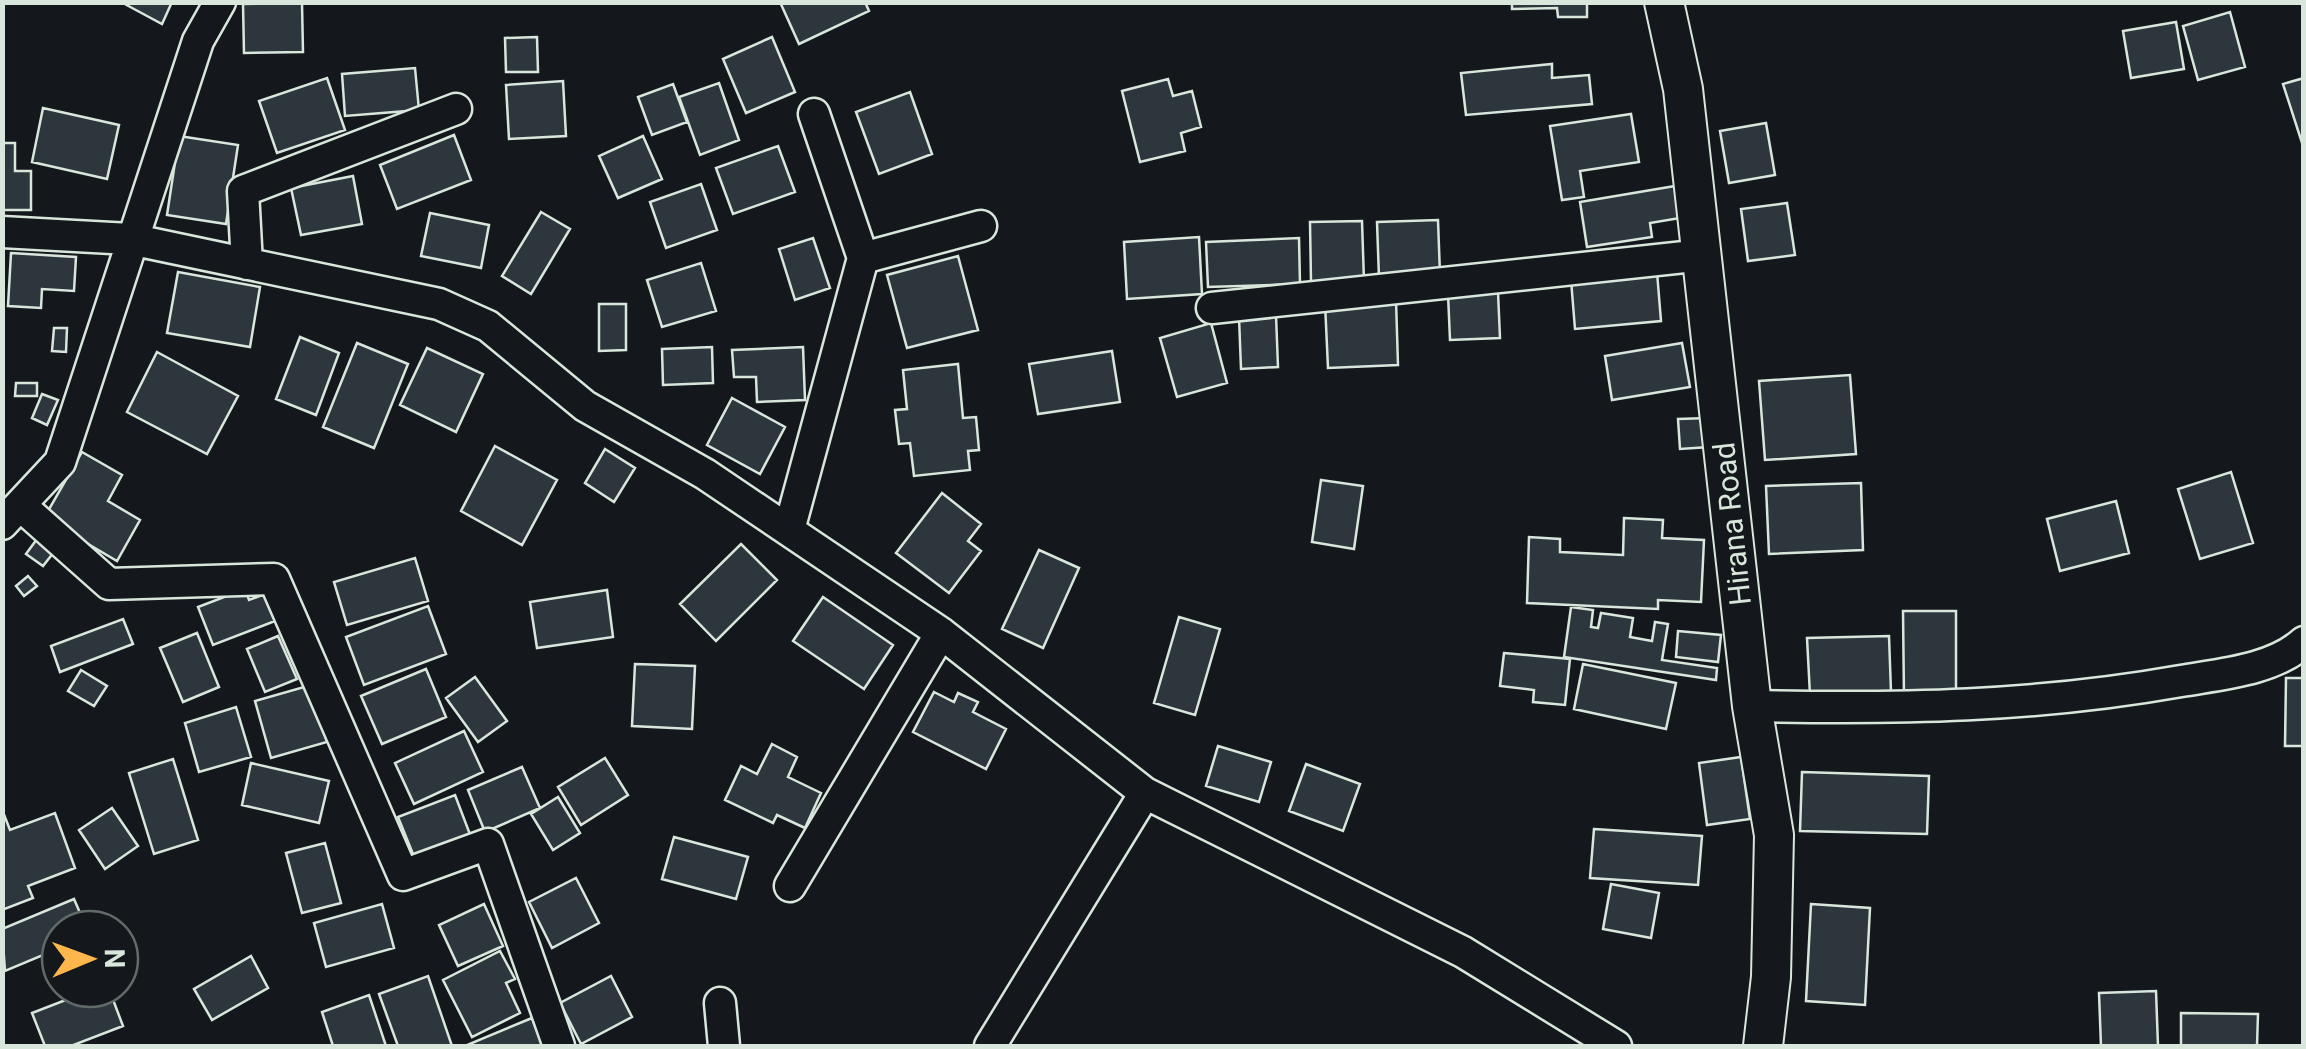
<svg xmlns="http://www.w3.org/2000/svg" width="2306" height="1049" font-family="Roboto,sans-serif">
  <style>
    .building { fill: #2c363c; stroke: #d8e6dc; stroke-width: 2.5 }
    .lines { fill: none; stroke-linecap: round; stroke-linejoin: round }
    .minor-casing { stroke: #d8e6dc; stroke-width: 35 }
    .tertiary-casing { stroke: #d8e6dc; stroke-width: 42 }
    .minor { stroke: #14181c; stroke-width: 30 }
    .tertiary { stroke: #14181c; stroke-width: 38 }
    .labels { text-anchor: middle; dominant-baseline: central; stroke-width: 8; stroke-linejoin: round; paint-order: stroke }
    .street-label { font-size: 30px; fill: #d8e6dc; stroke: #14181c }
  </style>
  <rect width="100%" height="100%" fill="#14181c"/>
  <path class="building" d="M121,2h51l-10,22z
    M780,2h85l4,9 -70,33z
    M1512,2h75v15h-29l-1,-9 -45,1z
    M302,3l1,49 -59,1 -1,-49z
    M2230,12l15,55 -47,13 -15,-54z
    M2176,22l8,47 -53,9 -8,-47z
    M537,37l1,35h-32l-1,-34z
    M772,37l23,55 -49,21 -23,-54z
    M1552,64v14l37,-3 3,29 -126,11 -5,-42z
    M415,68l4,42 -74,6 -3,-42z
    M327,78l18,52 -68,23 -18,-52z
    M2304,78v71l-21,-65z
    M1168,79l5,17 19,-5 9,36 -20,6 4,18 -45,11 -18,-71z
    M563,81l3,55 -57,3 -3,-54z
    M719,83l20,57 -39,15 -21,-58z
    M673,84l14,38 -35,13 -14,-38z
    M910,92l22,62 -53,20 -23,-62z
    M43,108l76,17 -12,54 -75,-17z
    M1631,114l8,48 -59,9 4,26 -22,3 -12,-74z
    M1766,123l9,52 -46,8 -9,-52z
    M454,135l17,45 -74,29 -17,-44z
    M179,136l59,9 -12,79 -59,-9z
    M643,136l19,43 -44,19 -19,-42z
    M2,143h13v28h16v39h-29z
    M778,146l17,46 -62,22 -17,-46z
    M353,176l9,48 -61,11 -10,-47z
    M701,184l16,46 -51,18 -16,-46z
    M1675,186l5,32 -30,5 2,14 -65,10 -7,-45z
    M1787,203l8,52 -47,6 -7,-52z
    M541,212l29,17 -39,65 -29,-18z
    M430,213l59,12 -8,43 -60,-12z
    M1438,220l2,55 -61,3 -2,-56z
    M1362,221l2,60 -53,1 -1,-60z
    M1199,237l3,57 -75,5 -3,-57z
    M813,238l17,50 -35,12 -16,-51z
    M1299,238l1,46 -92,3 -2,-45z
    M11,253l65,4 -2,34 -32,-2 -1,19 -33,-2z
    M958,256l20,74 -71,18 -20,-73z
    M701,263l15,48 -54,16 -15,-47z
    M178,272l82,15 -10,60 -83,-14z
    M1657,272l4,49 -86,8 -4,-49z
    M1498,292l2,46 -50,2 -2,-46z
    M1396,300l2,65 -70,3 -3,-65z
    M599,304h27v46l-27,1z
    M1276,315l2,52 -37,2 -2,-52z
    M1211,323l16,60 -50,14 -17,-59z
    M54,328h13l-1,24 -14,-1z
    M300,337l39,16 -23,62 -40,-16z
    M357,343l51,21 -34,84 -51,-21z
    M1682,343l8,44 -78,13 -7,-44z
    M712,347l1,36 -50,2 -1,-36z
    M803,347l2,53 -48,2 -1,-25h-22l-2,-27z
    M427,348l56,26 -27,58 -56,-27z
    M1112,351l8,51 -82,12 -9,-50z
    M157,352l81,44 -31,58 -80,-42z
    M958,364l5,54 13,-1 3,33 -11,1 2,19 -56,6 -4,-33 -11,1 -4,-34 12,-1 -4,-39z
    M1850,375l6,79 -91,6 -6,-79z
    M16,383h21v13h-22z
    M42,394l16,6 -11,25 -15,-7z
    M732,398l53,29 -25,47 -53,-29z
    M1708,418l1,29 -29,2 -2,-30z
    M495,446l62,34 -35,65 -61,-34z
    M605,449l30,19 -21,34 -29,-19z
    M82,452l40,23 -14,26 32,19 -23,41 -73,-43z
    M2231,472l22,71 -53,16 -22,-70z
    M1321,480l42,6 -9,63 -42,-7z
    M1861,483l2,67 -94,4 -3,-68z
    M942,493l39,31 -13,17 13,10 -32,42 -53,-40z
    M2116,501l13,52 -69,18 -13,-52z
    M1624,518l39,2 -1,18 42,2 -3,62 -43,-2v9l-131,-6 2,-66 31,2v13l63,3z
    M37,539l17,13 -11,14 -17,-12z
    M741,544l36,36 -61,61 -36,-37z
    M1039,550l40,18 -36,80 -41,-19z
    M415,558l13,43 -81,24 -13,-43z
    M28,576l9,10 -13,10 -8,-10z
    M245,589l4,11 16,-6 10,27 -62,24 -15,-38z
    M607,590l6,47 -76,11 -7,-46z
    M823,597l70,48 -29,44 -71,-48z
    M428,606l18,48 -82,31 -18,-48z
    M1571,607l22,3 -2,17 7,1 3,-15 32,5 -3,19 22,4 3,-19 13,2 -6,36 55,8 -1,12 -152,-23z
    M1903,611h53v87l-52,-1z
    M1179,617l41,12 -25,86 -41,-12z
    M123,619l10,25 -73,28 -9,-26z
    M1678,631l43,4 -3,27 -42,-5z
    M197,633l22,54 -36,15 -23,-54z
    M278,636l19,43 -32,13 -18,-43z
    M1889,636l2,56 -81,3 -3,-57z
    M1504,653l66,6 -5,46 -32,-3 1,-12 -34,-4z
    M635,664l60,2 -3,63 -60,-3z
    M1583,664l93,19 -10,46 -92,-20z
    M426,669l20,48 -64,27 -21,-48z
    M81,670l26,16 -13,20 -26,-15z
    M475,677l32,44 -29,21 -32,-44z
    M2286,678h18v68h-19z
    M311,685l16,57 -56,16 -16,-57z
    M934,692l20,10 4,-9 20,9 -5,10 33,17 -20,40 -73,-37z
    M236,707l15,50 -52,15 -14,-49z
    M464,731l19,41 -69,32 -19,-41z
    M772,744l25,13 -9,20 33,16 -16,35 -28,-13 -4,8 -48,-23 16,-34 16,8z
    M1218,746l53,16 -12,40 -53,-16z
    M1741,757l9,62 -43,6 -8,-62z
    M605,758l23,37 -47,30 -23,-38z
    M173,759l25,81 -44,14 -25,-81z
    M251,763l78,18 -10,42 -77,-18z
    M1306,764l54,20 -17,47 -54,-20z
    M522,767l18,41 -55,24 -17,-42z
    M1802,772l127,4 -2,58 -127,-3z
    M455,795l16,42 -56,22 -17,-42z
    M558,797l22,36 -27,17 -22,-36z
    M112,808l26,38 -33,23 -26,-39z
    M3,812l7,18 45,-17 20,55 -47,18 5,12 -31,12z
    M1594,829l108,7 -4,49 -108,-7z
    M674,837l74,20 -12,42 -74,-20z
    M325,843l16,60 -39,10 -16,-60z
    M576,878l23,45 -47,25 -23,-46z
    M1611,884l48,9 -8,45 -48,-9z
    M74,899l13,30h-27v19l-55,23 -3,-42z
    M382,904l12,44 -68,19 -12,-44z
    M484,904l19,42 -45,20 -19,-41z
    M1811,904l59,4 -5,97 -59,-4z
    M500,951l15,28 -9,4 14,30 -48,24 -29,-57z
    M251,956l17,32 -56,32 -18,-31z
    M428,976l24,70h-54l-19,-52z
    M611,976l21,41 -51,27 -21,-41z
    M94,989h15l14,37 -52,20h-26l-13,-33z
    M2156,991l2,55h-57l-2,-53z
    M369,995l17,51h-53l-11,-34z
    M2181,1013l77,1 -1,32h-76z
    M532,1018l11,28h-76v-1z"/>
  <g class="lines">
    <g class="minor-casing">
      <path id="minor" d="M2,232l128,7 309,65 49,22 97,80 120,68 236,159 204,160 318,159 153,94
        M863,258l118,-32
        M247,264l-4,-73 213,-82
        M1212,308l491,-53
        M20,505l89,79 165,-5 129,296 85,-31 71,202
        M2,524l58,-62 138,-421 22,-39
        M789,530l74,-272 -49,-144
        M1752,706c148,3 283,1 429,-25 41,-7 92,-11 123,-39
        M790,886l151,-253
        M720,1003l4,43
        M990,1046l155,-253"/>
    </g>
    <g class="tertiary-casing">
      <path id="tertiary" d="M1664,2l19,87 69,617 22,129 -3,142 -8,69"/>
    </g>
    <use href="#minor" class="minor"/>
    <use href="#tertiary" class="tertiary"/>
  </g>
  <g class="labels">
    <g class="street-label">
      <text transform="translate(1732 524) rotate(-96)">Hirana Road</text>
    </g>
  </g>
  <rect width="2306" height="1049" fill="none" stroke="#d8e6dc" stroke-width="10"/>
  <g transform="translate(90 959) rotate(89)"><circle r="48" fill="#14181c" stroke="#626a69" stroke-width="2.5"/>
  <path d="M0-8L18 38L0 25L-18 38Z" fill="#ffb74d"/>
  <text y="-15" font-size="28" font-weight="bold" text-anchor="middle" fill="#d8e6dc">N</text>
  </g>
</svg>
